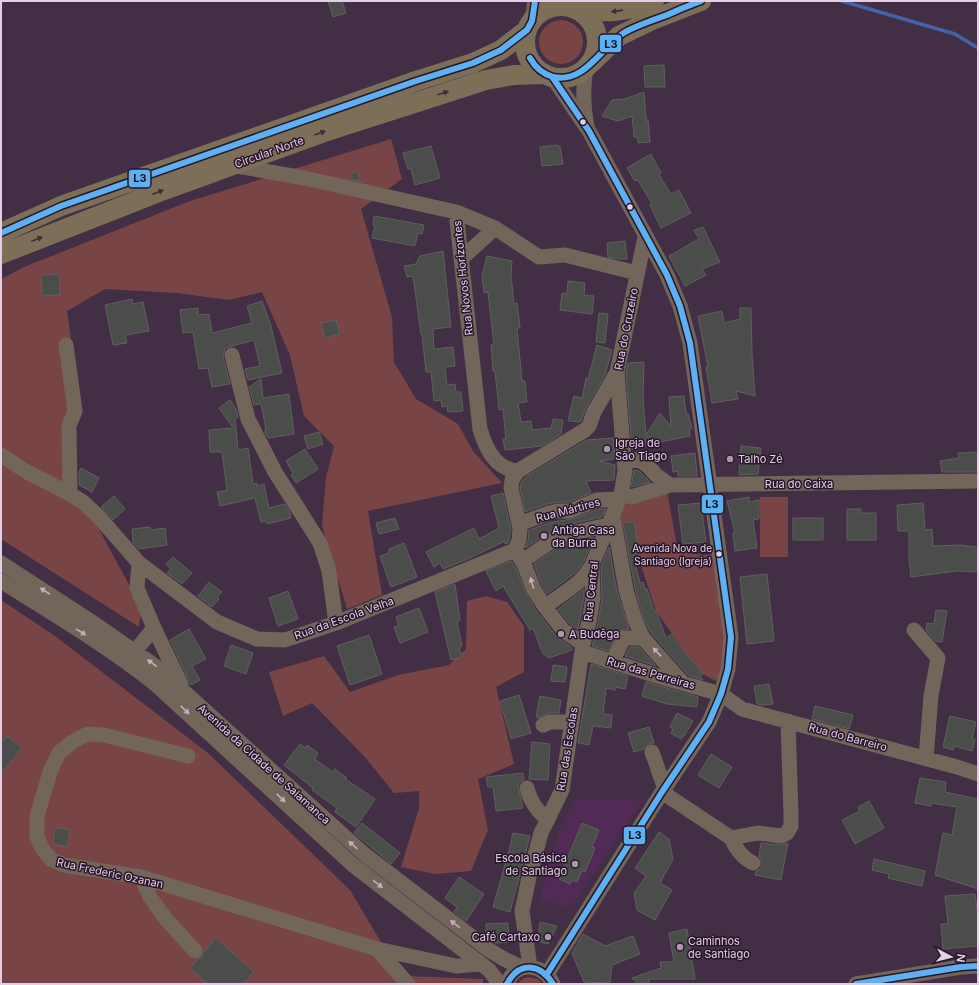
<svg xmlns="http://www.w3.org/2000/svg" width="979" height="985" font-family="Inter,sans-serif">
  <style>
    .built { fill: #512a56 }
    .green { fill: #784445 }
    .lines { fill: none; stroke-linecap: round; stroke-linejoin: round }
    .stream { stroke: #4363a5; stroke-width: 3.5 }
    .building { fill: #4b4d4a; stroke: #605f5f }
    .minor { stroke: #72655a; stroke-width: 15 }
    .major { stroke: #7d6e58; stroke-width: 20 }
    .bus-1-casing { stroke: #271629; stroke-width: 9 }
    .bus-1 { stroke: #5db1f3; stroke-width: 6 }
    .oneway { fill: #3c2c35 }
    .oneway2 { fill: #c2aebd }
    .bus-dot { fill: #e4cde7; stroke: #271629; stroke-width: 1.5 }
    .poi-dot { fill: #ac96ae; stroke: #271629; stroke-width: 1.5 }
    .labels { text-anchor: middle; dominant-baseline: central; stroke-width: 3; stroke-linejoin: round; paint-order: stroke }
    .bus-label { font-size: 10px; fill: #e4cde7; stroke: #271629; text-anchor: end }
    .street-label { font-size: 11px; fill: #e4cde7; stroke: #271629 }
    .poi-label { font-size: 11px; fill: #e4cde7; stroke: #271629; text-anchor: start }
    .line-badge { stroke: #271629; stroke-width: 1.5 }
    .pale-badge-label { font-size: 11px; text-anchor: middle; font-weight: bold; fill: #111 }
  </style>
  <rect width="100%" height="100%" fill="#432f45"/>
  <path class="built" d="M576,799l67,1 -72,107 -32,-6 22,-75z"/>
  <path class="green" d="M539 42a22 22 0 1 1 44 0a22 22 0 1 1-44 0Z
    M391,139l11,40 -41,30 31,108 2,45 22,37 42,25 15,27 29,32 -134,28 14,84 -35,14 -25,-83 4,-49 8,-31 -30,-30 -14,-61 -28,-63 -33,8 -52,-7 -72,-4 -38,22 4,29v70l-5,85 27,23 41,76 7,18 -2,15 -138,-88v-260l23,-12 166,-66z
    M667,491l11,61 26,3 10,-1 11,80 -3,36 -6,11 -13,-7 -10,-11 -37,-52 -16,-49 -6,-41 -17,3 7,-19z
    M760,497h28v60h-28z
    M486,596l21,6 17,24v46l-28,15 18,77 -36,15 10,51 -17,41 -36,3 -34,-7 18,-59v-17l-25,2 -30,-37 -52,-53 -29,13 -14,-44 55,-16 26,36 48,-17 51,-10 17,-16 1,-48z
    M1,600l54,36 153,117 142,137 56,94h-405z
    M408,976l75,3v5h-68z
    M529,977l9,2 4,5h-25l7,-6z"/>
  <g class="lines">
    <path class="stream" d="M842,1l113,33 23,14"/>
  </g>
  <path class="building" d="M328,1h14l4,12 -13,4z
    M664,65l1,22h-20l-1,-21z
    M644,92l2,28h2l2,22 -12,1v-6h-4l-2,-21 -14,5 -16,-5 10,-16 13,-1z
    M558,145l1,2h1l3,17 -21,2 -2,-19z
    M431,146l9,32 -25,7 -4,-16h-3l-5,-16z
    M651,154l10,19 -2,2 12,19 8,-4 12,23 -30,15 -11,-23 2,-1 -14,-24 -3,1 -8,-13z
    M358,172l2,9 -10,-2 -1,-5z
    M374,216l50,9 -2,9 -4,-1 -3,13 -43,-8 3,-13h-2z
    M703,227l17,35 -18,7 4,6 -21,11 -16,-30 30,-17 -5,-9z
    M625,241l2,18h-8l-11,-2 -1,-14z
    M443,251l8,76 -18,2 1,20 19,-2 2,19 -10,1 2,18 8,-1 1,8h5l2,19 -15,1 -1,-6 -5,1 -1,-7 -7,1 -3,-29h-5l-4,-38h-1l-8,-58 -6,1 -3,-11 12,-2 4,-8z
    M487,256l25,5 -1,14 3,29 3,-1 3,25h-3l5,53h3l2,21 -9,1 3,19 10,-1 1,9 19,-2 2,-9 10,1 -2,14 -19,12 -37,4 -2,-11h3l-3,-30 -4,1 -4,-39h-2l-2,-26h3l-6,-53 -4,1 -2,-18z
    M59,274l1,21 -18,1 -1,-21z
    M568,281l17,2 -1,12 10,1 -2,18 -32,-4 2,-17 5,1z
    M132,299l1,5 10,-2 6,29 -24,4 2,8 -14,2 -8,-40z
    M262,301l9,25 11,47 -34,7 -3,-11 15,-3 -6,-26 -29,8 -2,9 7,27 -18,3 -4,-19 -9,1 -6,-37 -10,1 -3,-23 18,-2v7l11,-1 3,19 40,-10 -5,-17z
    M740,308h11l1,47 3,41 -19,-5 2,8 -26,4 -6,-36h2l-10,-51 24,-5 2,12 16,-4z
    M599,313l9,1 -3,29 -9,-1z
    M336,320l4,14 -15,4 -4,-15z
    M597,345l15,5 -7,25 -19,33 -5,13 -1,1 -12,-1 6,-25 8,2 4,-20 2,1z
    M644,362l-1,37 3,36 14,-22 11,14 -2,-30 15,-1 2,18h2l4,14 -3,1 1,7 -30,6 -14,-5 -1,9 -13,3 -6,-76 2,-10z
    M261,379l2,19 26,-4 5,40 -26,4 -3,-5v-4h1l-5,-25 -7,1 -5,-18z
    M230,400l6,9 2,8 -3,2 3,31 10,-2 5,36 4,-1v3l7,-2 5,24 16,-4 4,6 2,8 -24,6 -1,-3 -5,1 -6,-24 -35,8 -3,-14 10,-2 -5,-38h-12l-1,-22 24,-2 -14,-20z
    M319,432l4,12 -15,5 -4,-13z
    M613,438l2,21 -15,2 15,4 -1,15 -28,1 5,12 -23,9h-10l-11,2 -22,8 -5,-24 1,-5 6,-7 60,-36z
    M741,446l20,2 -3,26 -19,1z
    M305,449l13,20 -22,14 -5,-8 2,-2 -7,-12z
    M978,452v20h-36l-2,-11 19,-3 -1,-5z
    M695,453l2,23h-19v-5l-5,1 -2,-16z
    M81,468l18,10 -7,14 -13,-7v-13z
    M634,470l5,1 11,11 -19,5z
    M503,493l8,37 -3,13 -3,1v-3l-35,17 -27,11 -3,-6 -6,4 -8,-15 48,-24 5,11 20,-11 -8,-32z
    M114,496l11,13 -12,11 -12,-13z
    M749,497v5l10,-2v19l-6,1 4,28 -22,3 -2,-18h2l-8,-32z
    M701,503l5,39 -23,2 -5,-39z
    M923,503l2,27 7,-1 1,17 27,-1 18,2v25l-21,-1 -46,6 -2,-19v-27h-11l-1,-26z
    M599,509h7l-4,8 -45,10 -32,21 3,-7 1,-11 23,-8 21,-3z
    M847,509h14v4h15v27h-29z
    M395,518l4,11 -20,5 -3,-11z
    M793,518h30v22h-30z
    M634,521l6,41 -5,1 5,20 3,-1 2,7h2l7,22h2l10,27 6,-4 4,7 27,33 -3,2 3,4 -15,-5 -37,-42 -8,-16 -8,-29 -12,-65z
    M150,527l1,3 14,-2 2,17 -28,4 -6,-6 -1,-14z
    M594,537l-10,24 -8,11 -29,22 -5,-8 -8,-22 29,-20z
    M404,543l13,34 -26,10 -11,-31 9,-3v-4z
    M609,547l8,45 12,37 -10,2 -11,20 -16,-5 6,-23 4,-24 -1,-32z
    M173,557l19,16 -10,11 -15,-11 4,-5 -5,-4z
    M511,561l5,7 10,25 11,19 19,24 14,10 2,4 -23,8 -6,-4 -10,-26 -3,2 -27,-44 -7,5 -10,-20z
    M767,574l7,67 -27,3 -7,-67z
    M209,582l13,10 -5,6 2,1 -7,8 -14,-11z
    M455,584l5,36 -3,1 5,25 -3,2 3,9 -11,3 -16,-68z
    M584,589v8l-6,32 -9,-6 -11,-14z
    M288,591l10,28 -20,7 -9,-28z
    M419,608l9,24 -28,11 -6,-16 5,-1 -3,-9z
    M936,610l11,1 -5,31 -7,-1 -9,-11 1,-7 7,1z
    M189,629l17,30 -14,7 8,14 -9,5 -21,-45z
    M369,635l13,39 -32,11 -13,-39z
    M231,645l22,8 -7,21 -22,-8z
    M630,647h9l17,19 -31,-10z
    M591,664l37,12 -3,13 -10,-2v3l-9,-2 -3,26 9,1 -1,13 -18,-2 -4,19 -11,-2z
    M553,665l14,2 -2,15 -14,-1z
    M646,682l52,15 -1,10 -30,-3 -25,-8z
    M769,684l4,20 -10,1 -6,-1 -3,-18z
    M519,695l12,38 -20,6 -11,-38z
    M540,696l21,4 -2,13h-9l-12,5 -2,-1z
    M815,706l38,9 -4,14 -37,-10z
    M677,713l16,8 -9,15h-1l-2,3 -10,-6 2,-4 -3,-2z
    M950,716l26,6 -4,17h3l-3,12 -18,-5 -1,4 -10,-3z
    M649,727l5,16 -5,1 -5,5 -10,3 -6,-19z
    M7,736l15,12 -21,26v-31z
    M532,742l18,2 -2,36 -19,-1z
    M300,744l5,4 2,-3 11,8 -3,5 1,2 17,12 2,-3 12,9 -2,1 30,20 -19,28 -21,-15 2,-4 -25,-18 1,-2 -29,-23z
    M711,754l21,13 -13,21 -21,-13z
    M523,773l1,7 -4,2 -2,4 5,22 -27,3 -3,-24h-5l-2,-10z
    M920,778l26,4 -1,10 33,7v90l-43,-14 8,-42 9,2 5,-28 -26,-4v3l-16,-3z
    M869,801l15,27 -29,16 -13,-24 18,-9 -2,-4z
    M362,823l38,30 -9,11 -37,-31z
    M582,823l17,7 -7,17 3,1 -10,24 -3,-1 -5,11 -5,-2 -2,4 -11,-5z
    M55,828l15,2 -3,17 -14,-3z
    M659,832l10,7 4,20 -13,24 12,7 -17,30 -18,-10 -3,-17 12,-17 -11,-8z
    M513,833l17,3 -20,76 -17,-5 15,-52z
    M761,843l19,2 8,-2 -7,37 -26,-5 1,-4 5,-3 1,-5 -3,-7z
    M874,859l51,12 -3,15 -34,-8 1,-4 -17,-4z
    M459,877l25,17 -18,27 -12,-9 3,-5 -12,-9z
    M975,894l3,21v31l-35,3 -2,-25h7l-3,-28z
    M540,922l17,4 -9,18 -10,-3z
    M508,923l1,19 -14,1 -9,-6v-13z
    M687,929l8,50h-47l2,5h-13l-2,-5h-3v-1l29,-10 -1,-6h14l-5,-29z
    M583,934l22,12 28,-10 7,18 -28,11 -2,18 -26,-1 -12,-29z
    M216,938l38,34 -11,12h-35l-18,-16 7,-8 4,-3 3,-5z"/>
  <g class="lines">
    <path class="minor" d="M563,1l6,6
      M532,21l3,-20
      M586,68c-3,19 -3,40 1,58
      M231,165l73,13 152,34 39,16 44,29 26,-2 72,18
      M456,212l24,217c6,20 15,40 38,42
      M461,259l34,-31
      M66,345l9,66 -6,15 1,68
      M232,355l16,64 27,53 45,71 9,28 7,52
      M1,455l26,17 43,22 13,8 15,14 41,47 78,59 40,17 28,1 51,-17 179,-73
      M624,458l17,3 8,6 7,8 14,10
      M621,495l10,2 39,-12 308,-4
      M612,516l3,11 11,63 9,30 8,18 39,44
      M519,524l30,-11 9,-2h12l27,-11 22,-1
      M515,550l4,-10 1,-11 -9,-41 1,-8 6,-9 67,-41 4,-4 5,-14 23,-40
      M515,550l9,14 10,26 11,17 18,23 20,14
      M521,560l9,-4 29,-20 49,-11
      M1,563l88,57 69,48 206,186 125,96 15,9 19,9
      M139,563l-2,25 17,40 27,56
      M1,581c52,33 105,64 153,102l199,182 136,105 11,14
      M545,607c10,-8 21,-15 31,-23 7,-5 11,-12 16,-19
      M914,630l24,28 -7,38 -5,62
      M135,651l19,-23
      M582,652l75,24 64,18 21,15 215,58 21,7
      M612,662l12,-24h19
      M543,725l7,-3h22
      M652,752l13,37
      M188,756l-84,-21 -17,-1 -15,8 -13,11 -9,19 -13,44v21l6,13 9,10 12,5 77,12 236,72 79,17 25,-2
      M527,788c3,14 10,23 21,32
      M662,792l69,46 27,-5 23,3 6,-3 4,-7v-12l-3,-93
      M731,838c5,11 11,20 22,25
      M141,877l9,20 15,21 30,33
      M377,949l31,35
      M530,967l-8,-56 7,-34 12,-44 21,-43 21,-146 6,-22 4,-24 -1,-33 29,-70 4,-24 -8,-99 28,-135
      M547,974l115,-182 47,-70 12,-28 7,-25 3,-32 -41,-294 -10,-37 -13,-31 -78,-144 -36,-53
      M507,984c8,-24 37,-21 46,0
      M856,984l105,-17 17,-1"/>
    <path class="major" d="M525 42a36 36 0 1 1 72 0a36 36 0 1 1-72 0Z
      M579,11c28,1 49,1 75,-10
      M591,63l28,-27 33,-16 49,-19
      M1,233l60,-27 355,-125 57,-18 28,-13 26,-20
      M1,254l163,-64 160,-58 162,-52 28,-5 30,-1"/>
    <g class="bus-1-casing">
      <path id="bus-1" d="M530,58c5,9 13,16 23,19 32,7 48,-30 72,-45 13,-7 28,-12 42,-17 11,-5 23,-10 34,-14
        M1,233l60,-27 355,-125 57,-18 28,-13 26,-20 5,-9 3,-20
        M547,974l115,-182 47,-70 12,-28 7,-25 3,-32 -41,-294 -10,-37 -13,-31 -78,-144 -36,-53
        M507,984c12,-23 33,-21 46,0
        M856,984l105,-17 17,-1"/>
    </g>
    <use href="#bus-1" class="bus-1"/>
  </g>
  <defs><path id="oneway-solid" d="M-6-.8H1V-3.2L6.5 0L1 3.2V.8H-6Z"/></defs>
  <g class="oneway">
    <use href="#oneway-solid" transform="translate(617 11) rotate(172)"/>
    <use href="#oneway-solid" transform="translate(443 93) rotate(-17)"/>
    <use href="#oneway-solid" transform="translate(320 133) rotate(-20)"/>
    <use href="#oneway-solid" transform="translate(158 192) rotate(-21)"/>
    <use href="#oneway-solid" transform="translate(37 239) rotate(-21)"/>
  </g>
  <g class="oneway2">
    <use href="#oneway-solid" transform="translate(532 583) rotate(-107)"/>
    <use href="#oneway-solid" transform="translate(45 591) rotate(-147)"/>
    <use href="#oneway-solid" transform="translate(81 632) rotate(32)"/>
    <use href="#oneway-solid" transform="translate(657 652) rotate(-133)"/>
    <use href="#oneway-solid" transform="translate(152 663) rotate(-144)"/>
    <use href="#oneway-solid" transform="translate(185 710) rotate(43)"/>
    <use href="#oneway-solid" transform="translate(281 798) rotate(43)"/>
    <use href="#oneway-solid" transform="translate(353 845) rotate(-138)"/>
    <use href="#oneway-solid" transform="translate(378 884) rotate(37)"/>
    <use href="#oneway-solid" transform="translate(455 924) rotate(-143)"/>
  </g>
  <g class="bus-dot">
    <circle cx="583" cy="122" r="3.5"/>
    <circle cx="630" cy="207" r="3.5"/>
    <circle cx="719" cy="554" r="3.5"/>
  </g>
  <g class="poi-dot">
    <circle cx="607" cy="449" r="4"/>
    <circle cx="730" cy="459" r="4"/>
    <circle cx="544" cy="536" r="4"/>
    <circle cx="561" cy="634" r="4"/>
    <circle cx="575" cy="864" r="4"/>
    <circle cx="548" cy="937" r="4"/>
    <circle cx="680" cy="947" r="4"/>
  </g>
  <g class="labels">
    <g class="bus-label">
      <text x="712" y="548">Avenida Nova de<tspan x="712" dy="13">Santiago (Igreja)</tspan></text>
    </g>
    <g class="street-label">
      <text transform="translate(269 152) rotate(-20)">Circular Norte</text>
      <text transform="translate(463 278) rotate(-96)">Rua Novos Horizontes</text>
      <text transform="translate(626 329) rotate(-79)">Rua do Cruzeiro</text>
      <text x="799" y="484">Rua do Caixa</text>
      <text transform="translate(568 510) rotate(-15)">Rua Mártires</text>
      <text transform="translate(591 591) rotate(-84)">Rua Central</text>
      <text transform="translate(344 618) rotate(-20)">Rua da Escola Velha</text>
      <text transform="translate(651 673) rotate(16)">Rua das Parreiras</text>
      <text transform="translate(848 737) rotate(15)">Rua do Barreiro</text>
      <text transform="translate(567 749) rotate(-81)">Rua das Escolas</text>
      <text transform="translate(264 764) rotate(42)">Avenida da Cidade de Salamanca</text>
      <text transform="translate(110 873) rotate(12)">Rua Frederic Ozanan</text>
    </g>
    <g class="poi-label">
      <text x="615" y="443">Igreja de<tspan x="615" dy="13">São Tiago</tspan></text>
      <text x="738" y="459">Talho Zé</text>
      <text x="552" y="530">Antiga Casa<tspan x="552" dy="13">da Burra</tspan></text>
      <text x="569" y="634">A Budêga</text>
      <text x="567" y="858" text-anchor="end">Escola Básica<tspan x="567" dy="13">de Santiago</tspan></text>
      <text x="540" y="937" text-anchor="end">Café Cartaxo</text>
      <text x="688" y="941">Caminhos<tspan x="688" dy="13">de Santiago</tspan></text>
    </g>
  </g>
  <g class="line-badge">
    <rect x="599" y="34" width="23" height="19" rx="4" fill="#5db1f3"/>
    <rect x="128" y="169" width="23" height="19" rx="4" fill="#5db1f3"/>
    <rect x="701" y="494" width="23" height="20" rx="4" fill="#5db1f3"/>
    <rect x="623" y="826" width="23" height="19" rx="4" fill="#5db1f3"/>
  </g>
  <g class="pale-badge-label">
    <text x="611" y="48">L3</text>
    <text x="140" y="182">L3</text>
    <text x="712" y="508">L3</text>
    <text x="635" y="839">L3</text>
  </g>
  <rect width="979" height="985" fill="none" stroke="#e4cde7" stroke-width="4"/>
  <g transform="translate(951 957) rotate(97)" stroke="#271629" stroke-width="3" paint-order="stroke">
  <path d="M0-3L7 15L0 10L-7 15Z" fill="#e4cde7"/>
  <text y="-6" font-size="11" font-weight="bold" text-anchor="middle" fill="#e4cde7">N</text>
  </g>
</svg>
